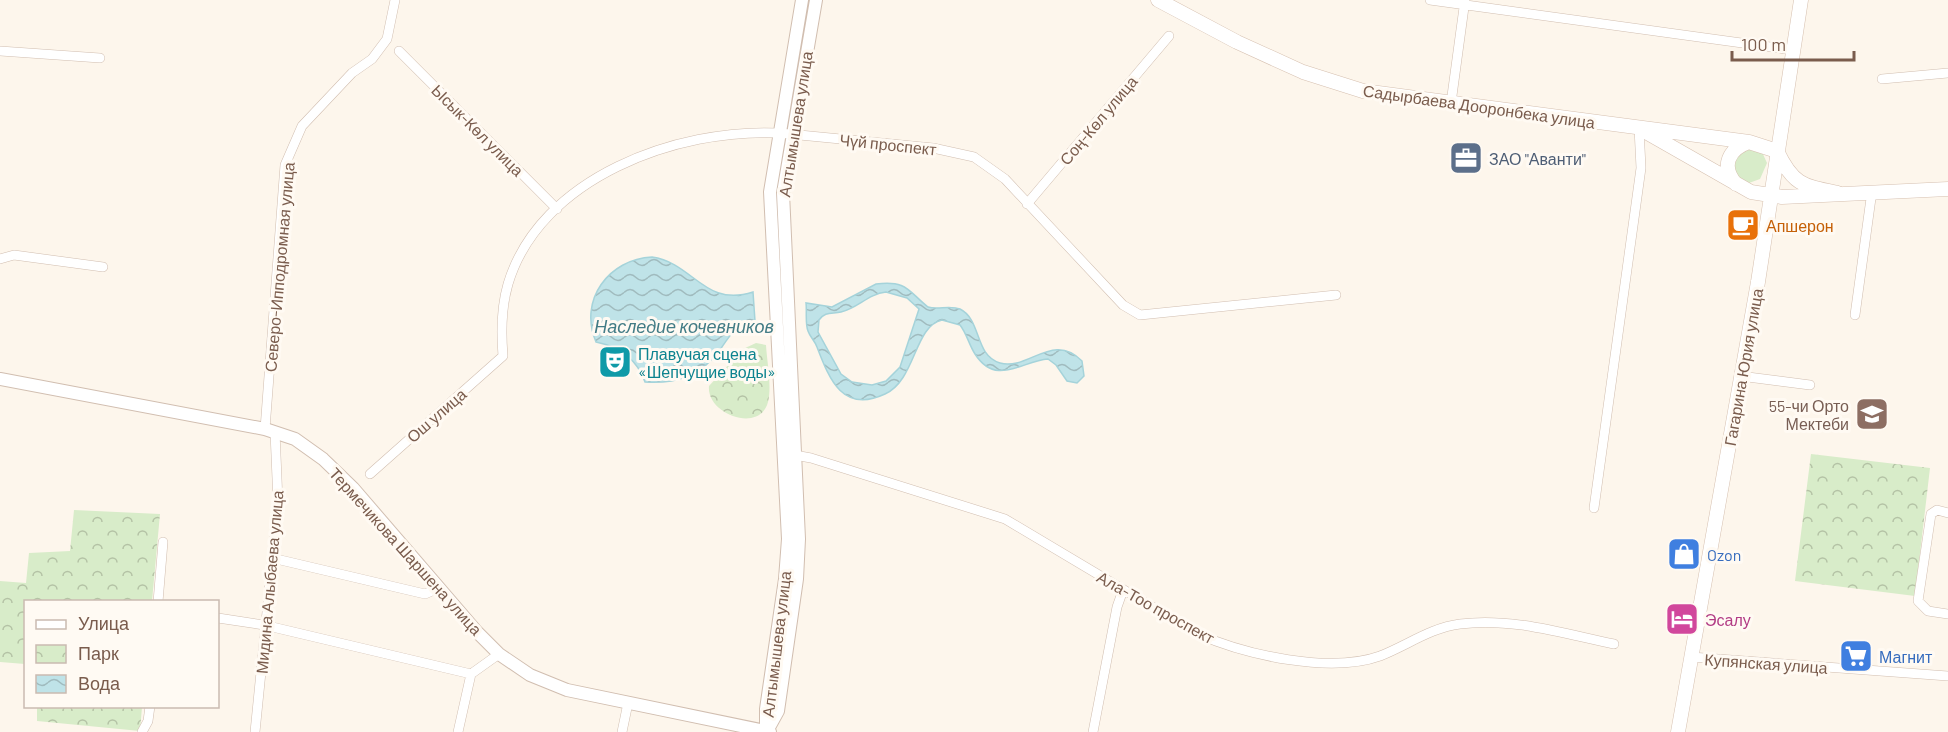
<svg xmlns="http://www.w3.org/2000/svg" width="1948" height="732" font-family="Barlow,sans-serif">
  <style>
    .grass { fill: #d8ecc9 }
    .park { fill: url(#park-crowns) }
    .water { fill: url(#water-waves); stroke: #a5d3da; stroke-width: 1.5; fill-rule: evenodd }
    .lines { fill: none; stroke-linecap: round; stroke-linejoin: round }
    .minor-casing { stroke: #d1beb0; stroke-width: 10 }
    .tertiary-casing { stroke: #d1beb0; stroke-width: 14 }
    .secondary-casing { stroke: #d6c0b0; stroke-width: 15 }
    .minor { stroke: #fff; stroke-width: 9 }
    .tertiary { stroke: #fff; stroke-width: 12 }
    .secondary { stroke: #fff; stroke-width: 14 }
    .labels { text-anchor: middle; dominant-baseline: central; stroke-width: 6; stroke-linejoin: round; paint-order: stroke }
    .street-label { font-size: 16px; fill: #7a5c4d; stroke: #fffaf3 }
    .service-label { font-size: 16px; fill: #4e5e75; stroke: #fffaf3; text-anchor: start }
    .food-label { font-size: 16px; fill: #c56008; stroke: #fffaf3; text-anchor: start }
    .culture-label { font-size: 16px; fill: #0d838f; stroke: #fffaf3; text-anchor: start }
    .education-label { font-size: 16px; fill: #785e54; stroke: #fffaf3; text-anchor: end }
    .shop-label { font-size: 16px; fill: #366cbe; stroke: #fffaf3; text-anchor: start }
    .hotel-label { font-size: 16px; fill: #b23c85; stroke: #fffaf3; text-anchor: start }
    .water-label { font-size: 18px; font-style: italic; fill: #437c86; stroke: #fffaf3 }
  </style>
  <defs>
    <pattern id="park-crowns" width="20" height="18" patternUnits="userSpaceOnUse" patternTransform="scale(1.5)"><rect width="20" height="18" fill="#d8ecc9"/><path d="M2 6a3 3 0 1 1 6 0M12 15a3 3 0 1 1 6 0" fill="none" stroke="#b4c2a5"/></pattern>
    <pattern id="water-waves" width="16" height="10" patternUnits="userSpaceOnUse" patternTransform="scale(1.5)"><rect width="16" height="10" fill="#bfe3e8"/><path d="M0 5q4-4 8 0t8 0" fill="none" stroke="#a0bbbe"/></pattern>
  </defs>
  <rect width="100%" height="100%" fill="#fdf6ec"/>
  <path class="grass" d="M1745,147l17,5 5,11 -7,16 -11,4 -11,-3 -6,-22z"/>
  <path class="park" d="M756,343l10,2c1,17 6,41 2,57 -8,32 -62,12 -59,-16l34,-37z
    M1811,454l119,14 -15,128 -120,-15z
    M74,510l86,4 -8,87 -126,1 -1,62 -25,-2v-81l26,2 3,-30 41,-2z
    M37,707h105l-2,24 -103,-10z"/>
  <path class="water" d="M652,257c42,6 52,51 101,35l2,29c-19,3 -25,14 -35,29 -19,26 -44,34 -75,32 -8,-23 -25,-35 -49,-40 -18,-42 13,-83 56,-85z
    M876,284c31,-4 32,7 52,23 10,3 21,-2 32,2 22,11 14,46 40,54 28,8 53,-32 82,-2l2,15 -7,7 -10,-2 -11,-16 -8,-6c-26,2 -52,28 -73,-5 -6,-9 -8,-20 -15,-29l-18,-5c-28,6 -26,60 -57,74 -43,20 -56,-16 -68,-47 -2,-6 -7,-10 -9,-16 -3,-7 -1,-20 -2,-28l26,4zM886,292l21,6 12,11 -19,58 -14,14 -14,4 -20,-3 -11,-8 -23,-42 1,-12c6,-9 13,-6 22,-8 17,-4 27,-18 45,-20z"/>
  <g class="lines">
    <g class="minor-casing">
      <path id="minor" d="M1430,0l363,50
        M0,51l100,7
        M399,51l158,158
        M1882,79l66,-6
        M1451,103l14,-103
        M1027,204l142,-168
        M0,259l14,-4 89,12
        M1855,315l17,-124
        M1740,376l70,9
        M265,429l20,-264 17,-39 50,-53 20,-14 15,-20 8,-39
        M789,454l22,4 194,61 193,115c48,21 132,40 182,22 28,-11 50,-28 80,-32 51,-7 105,10 154,20
        M370,474l133,-118c-2,-24 -2,-48 5,-72 32,-107 170,-156 271,-151l154,15 41,9 31,22 118,126 17,10 196,-20
        M1594,508l47,-340 -2,-40
        M1948,513l-11,-3 -6,4 -13,87 10,10 20,3
        M272,558l153,36 14,-6
        M158,602l5,-60
        M218,618l46,7 207,49 28,-20
        M1691,657l257,19
        M142,732l6,-11 2,-15
        M255,732l23,-230 -3,-70
        M458,732l13,-58
        M622,732l6,-29
        M1093,732l24,-125 6,-17"/>
    </g>
    <g class="tertiary-casing">
      <path id="tertiary" d="M0,379l265,50 30,10 28,20 30,29 124,144 22,22 31,21 37,15 203,42
        M766,729v-20l19,-130 3,-40 -18,-347 32,-192
        M767,731l11,-20 19,-132 2,-40 -16,-346 33,-193"/>
    </g>
    <g class="secondary-casing">
      <path id="secondary" d="M1158,0l79,42 66,30 60,19 386,51 28,9c16,34 26,35 61,42
        M1644,131l107,61 31,5 166,-8
        M1736,184c-16,-18 -7,-35 13,-42
        M1678,732l80,-450 43,-282"/>
    </g>
    <use href="#minor" class="minor"/>
    <use href="#tertiary" class="tertiary"/>
    <use href="#secondary" class="secondary"/>
  </g>
  <defs>
    <g id="office-square" transform="scale(1.725)"><rect x="-9" y="-9" width="18" height="18" rx="4" fill="#5c6f8a" stroke="#fffaf3"/><path d="M-6-3h4V-5.5h4V-3h4V5H-6ZM-1-4.5V-3h2v-1.5ZM-6 0V1H6V0Z" fill="#fff"/></g>
    <g id="cafe-square" transform="scale(1.725)"><rect x="-9" y="-9" width="18" height="18" rx="4" fill="#e8710a" stroke="#fffaf3"/><path d="M-5.5-4.5H6V0H3Q3 3.5 0 3.5H-2.5Q-5.5 3.5-5.5 0ZM3-3.2v2h1.7v-2ZM-6 4.5H4V6H-6Z" fill="#fff"/></g>
    <g id="theatre-square" transform="scale(1.725)"><rect x="-9" y="-9" width="18" height="18" rx="4" fill="#0f9aa8" stroke="#fffaf3"/><path d="M-5-5.5Q0-4 5-5.5V0Q5 5 0 6Q-5 5-5 0ZM-3.3-2.5H-1v1.5H-3.3ZM1-2.5H3.3v1.5H1ZM-2.8 1Q0 5.5 2.8 1Z" fill="#fff"/></g>
    <g id="school-square" transform="scale(1.725)"><rect x="-9" y="-9" width="18" height="18" rx="4" fill="#8d6e63" stroke="#fffaf3"/><path d="M0-5L7-2L0 1L-7-2ZM-4 1L0 2.5L4 1V4Q0 6-4 4Z" fill="#fff"/></g>
    <g id="shop-square" transform="scale(1.725)"><rect x="-9" y="-9" width="18" height="18" rx="4" fill="#3f7fe0" stroke="#fffaf3"/><path d="M-5-2.5h2.3a2.7 3.5 0 0 1 5.4 0H5L5.5 6h-11ZM-1.5-2.5h3a1.5 2.3 0 0 0-3 0Z" fill="#fff"/></g>
    <g id="hotel-square" transform="scale(1.725)"><rect x="-9" y="-9" width="18" height="18" rx="4" fill="#d1479c" stroke="#fffaf3"/><path d="M-6-4.5h1.5V1H6V5H4.5V3h-9V5H-6ZM-4 0a1.8 1.8 0 1 1 3.6 0ZM.5 0V-2.5h3Q6-2.5 6 0Z" fill="#fff"/></g>
    <g id="supermarket-square" transform="scale(1.725)"><rect x="-9" y="-9" width="18" height="18" rx="4" fill="#3f7fe0" stroke="#fffaf3"/><path d="M-6-5.5h2.5l.6 2H6L4.5 2H-2.5L-4.4-4H-6ZM-1.5 3.2a1.3 1.3 0 1 0 .1 0ZM3 3.2a1.3 1.3 0 1 0 .1 0Z" fill="#fff"/></g>
  </defs>
  <g fill-rule="evenodd">
    <use href="#office-square" x="1466" y="158"/>
    <use href="#cafe-square" x="1743" y="225"/>
    <use href="#theatre-square" x="615" y="362"/>
    <use href="#school-square" x="1872" y="414"/>
    <use href="#shop-square" x="1684" y="554"/>
    <use href="#hotel-square" x="1682" y="619"/>
    <use href="#supermarket-square" x="1856" y="656"/>
  </g>
  <g class="labels">
    <g class="street-label">
      <text transform="translate(1479 106) rotate(8)">Садырбаева Дооронбека улица</text>
      <text transform="translate(1098 120) rotate(-50)">Соң-Көл улица</text>
      <text transform="translate(795 124) rotate(-81)">Алтымышева улица</text>
      <text transform="translate(478 130) rotate(45)">Ысык-Көл улица</text>
      <text transform="translate(888 144) rotate(6)">Чүй проспект</text>
      <text transform="translate(279 267) rotate(-85)">Северо-Ипподромная улица</text>
      <text transform="translate(1743 367) rotate(-80)">Гагарина Юрия улица</text>
      <text transform="translate(436 415) rotate(-41)">Ош улица</text>
      <text transform="translate(406 551) rotate(48)">Термечикова Шаршена улица</text>
      <text transform="translate(269 582) rotate(-85)">Мидина Алыбаева улица</text>
      <text transform="translate(1156 607) rotate(29)">Ала-Тоо проспект</text>
      <text transform="translate(776 644) rotate(-83)">Алтымышева улица</text>
      <text transform="translate(1766 663) rotate(4)">Купянская улица</text>
    </g>
    <g class="service-label">
      <text x="1489" y="158">ЗАО "Аванти"</text>
    </g>
    <g class="food-label">
      <text x="1766" y="225">Апшерон</text>
    </g>
    <g class="culture-label">
      <text x="638" y="353">Плавучая сцена<tspan x="638" dy="18">«Шепчущие воды»</tspan></text>
    </g>
    <g class="education-label">
      <text x="1849" y="405">55-чи Орто<tspan x="1849" dy="18">Мектеби</tspan></text>
    </g>
    <g class="shop-label">
      <text x="1707" y="554">Ozon</text>
      <text x="1879" y="656">Магнит</text>
    </g>
    <g class="hotel-label">
      <text x="1705" y="619">Эсалу</text>
    </g>
    <g class="water-label">
      <text x="684" y="326">Наследие кочевников</text>
    </g>
  </g>
  <rect x="24" y="600" width="195" height="108" fill="#fffaf3" stroke="#cabbb1" stroke-width="1.5"/>
  <rect x="36" y="620" width="30" height="9" fill="#ffffff" stroke="#cabbb1" stroke-width="1.5"/>
  <text x="78" y="630" font-size="18" fill="#7a5c4d">Улица</text>
  <rect x="36" y="645" width="30" height="18" fill="url(#park-crowns)" stroke="#cabbb1" stroke-width="1.5"/>
  <text x="78" y="660" font-size="18" fill="#7a5c4d">Парк</text>
  <rect x="36" y="675" width="30" height="18" fill="url(#water-waves)" stroke="#cabbb1" stroke-width="1.5"/>
  <text x="78" y="690" font-size="18" fill="#7a5c4d">Вода</text>
  <path d="M1732 51v9h122v-9" fill="none" stroke="#7a5c4d" stroke-width="3"/>
  <text x="1741" y="51" font-size="18" fill="#7a5c4d" stroke="#fffaf3" stroke-width="4.5" paint-order="stroke">100 m</text>
</svg>
